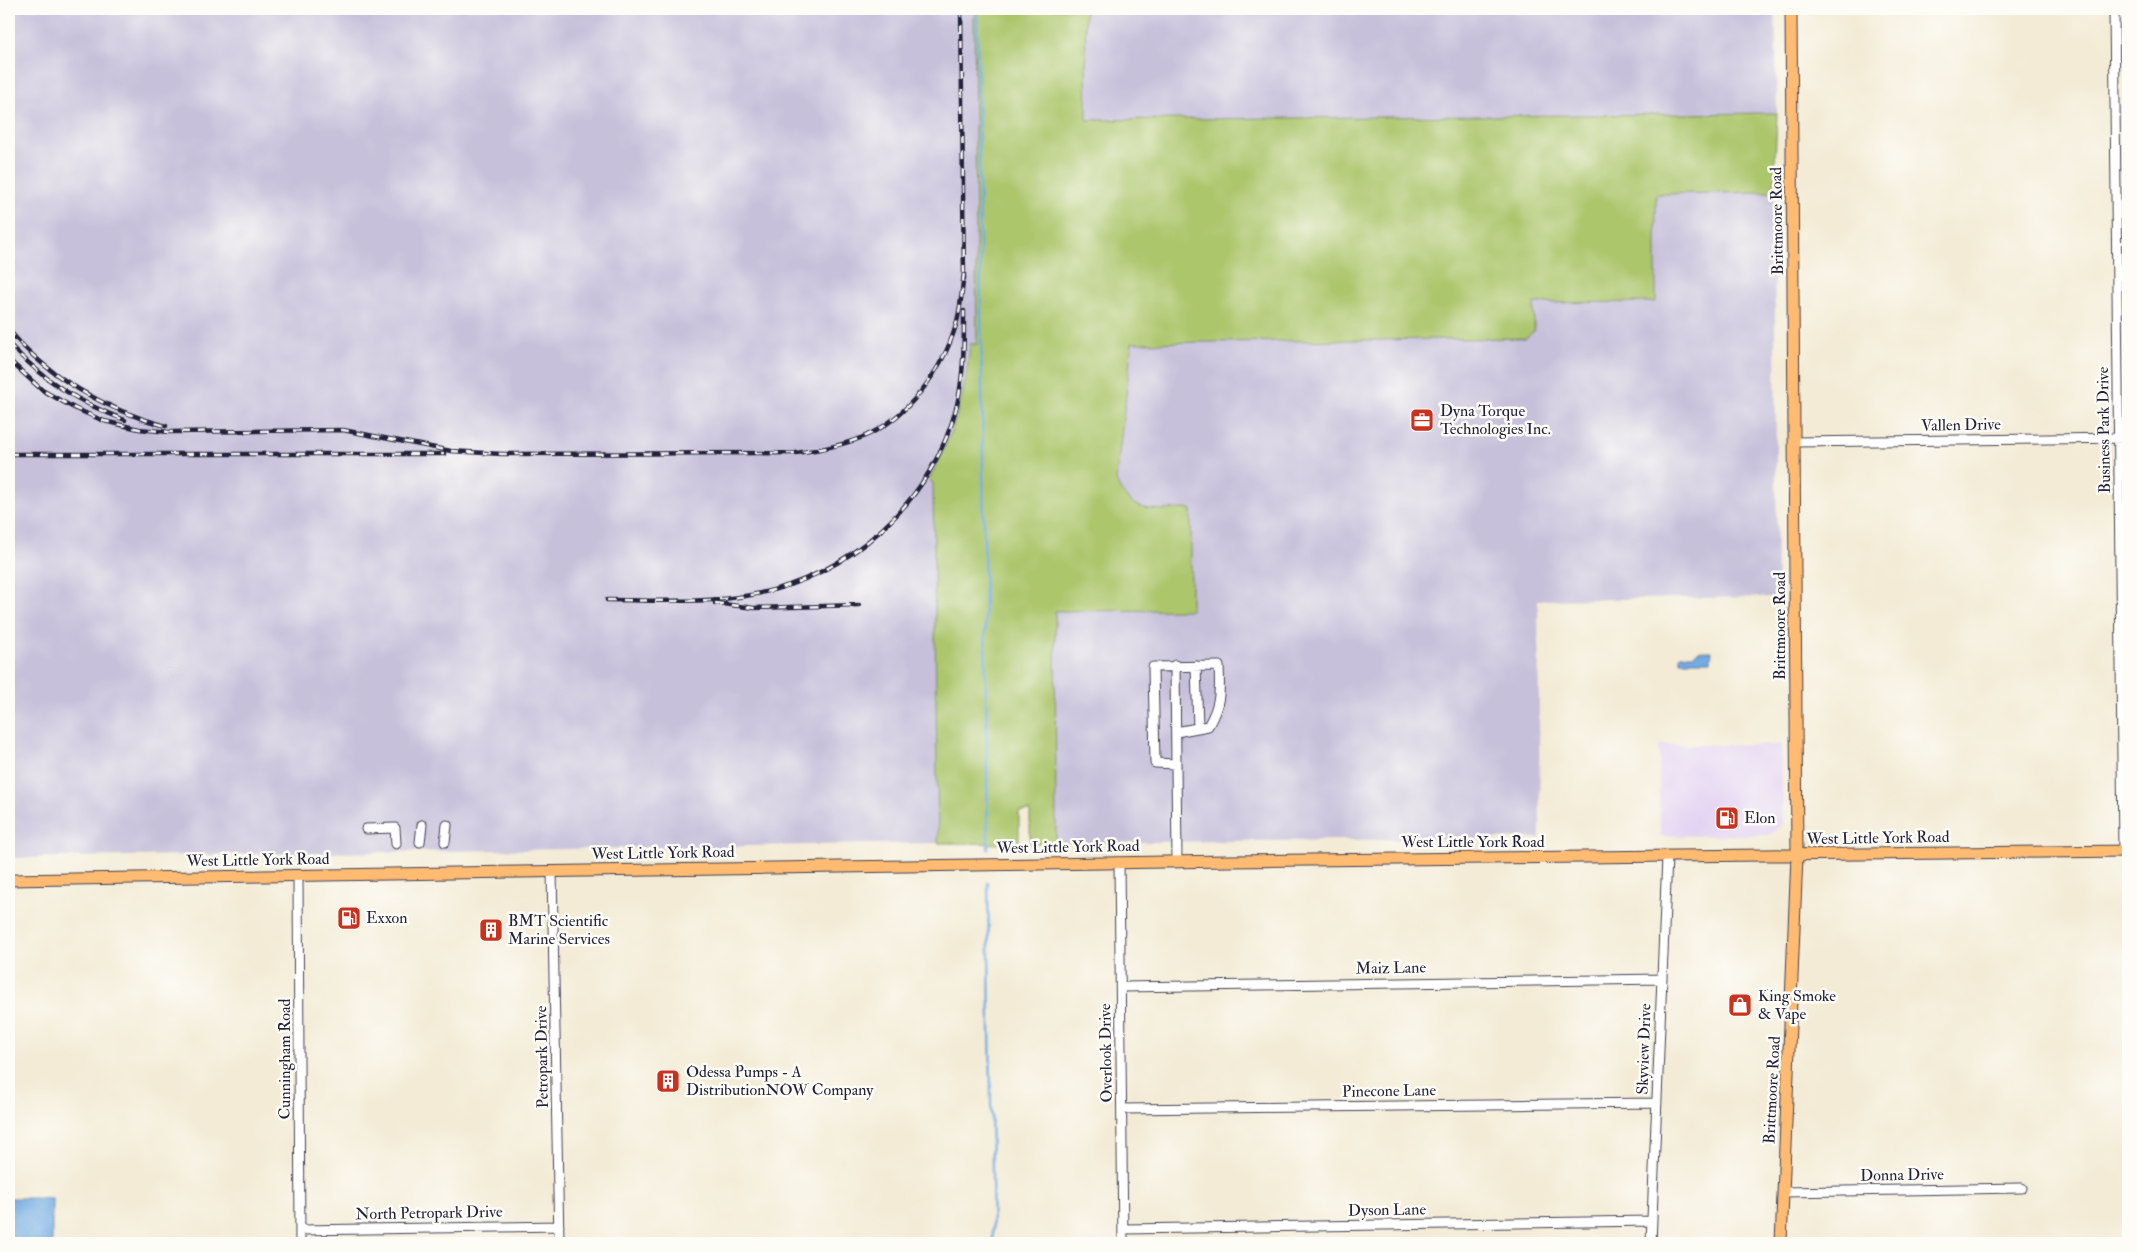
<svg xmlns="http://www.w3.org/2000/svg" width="2137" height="1252" font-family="'IM FELL Double Pica',serif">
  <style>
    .built { fill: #e3d3f3 }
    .industrial { fill: #c6c0da }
    .green { fill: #acc66c; stroke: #677454 }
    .water { fill: #72ace2; stroke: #4a678e }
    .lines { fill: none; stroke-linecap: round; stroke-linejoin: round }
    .stream { stroke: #72ace2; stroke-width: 2.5 }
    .minor-casing { stroke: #414052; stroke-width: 11 }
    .major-casing { stroke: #414052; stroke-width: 13 }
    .minor { stroke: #fff; stroke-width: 9 }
    .major { stroke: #ffbb71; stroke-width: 11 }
    .rail-casing { stroke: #22223b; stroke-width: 4.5 }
    .rail { stroke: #fdfcf7; stroke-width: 2.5; stroke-dasharray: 8; stroke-linecap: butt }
    .labels { text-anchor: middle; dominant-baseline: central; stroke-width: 5; stroke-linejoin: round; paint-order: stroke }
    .street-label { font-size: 16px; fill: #22223b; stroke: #fdfcf7 }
    .poi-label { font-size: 16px; fill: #22223b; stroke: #fdfcf7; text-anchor: start }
  </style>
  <rect width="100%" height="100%" fill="#fdfcf7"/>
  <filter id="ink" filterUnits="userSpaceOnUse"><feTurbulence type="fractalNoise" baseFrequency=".02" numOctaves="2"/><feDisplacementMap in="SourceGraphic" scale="10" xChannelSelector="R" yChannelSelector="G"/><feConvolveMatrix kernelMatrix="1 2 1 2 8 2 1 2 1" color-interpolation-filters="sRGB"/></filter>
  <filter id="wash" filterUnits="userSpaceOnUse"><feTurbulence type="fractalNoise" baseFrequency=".0096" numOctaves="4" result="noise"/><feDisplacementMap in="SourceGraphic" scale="20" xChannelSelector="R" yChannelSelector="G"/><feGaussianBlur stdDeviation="1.12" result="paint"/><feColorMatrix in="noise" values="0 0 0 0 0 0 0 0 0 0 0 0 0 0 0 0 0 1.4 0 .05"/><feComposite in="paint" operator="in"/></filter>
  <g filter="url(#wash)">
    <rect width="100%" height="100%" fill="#f3ebd5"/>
    <path class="built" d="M1659,745h122l2,80 -14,10 -109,1z"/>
    <path class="industrial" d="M9,9h965l3,335h-7l-11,70 -26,69 5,360 -929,15z
      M1085,9h690l2,104 -690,7z
      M1774,192l3,405 -239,3 2,238 -484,5 -1,-232 136,-1v-101h-44l-16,-5 -10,-9 -5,-15 16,-137 394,-5 8,-7 -1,-28 123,-1v-109z"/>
    <path class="green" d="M974,9h111l2,111 690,-7 -3,79 -118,2v108l-122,1v28l-8,7 -394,5 -16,137c14,37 41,29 75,29v101l-136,1 1,232 -26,1v-33l-11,1v32l-81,-1 -5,-360 -4,-3c25,-48 36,-82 41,-136h7z"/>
    <path class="water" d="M1699,651h13l-1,10h-31v-6h13z
      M9,1198h43v45h-43z"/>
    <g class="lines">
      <path class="stream" d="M977,9l11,840
        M988,883l5,360"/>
    </g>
  </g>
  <g filter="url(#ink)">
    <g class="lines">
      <g class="minor-casing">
        <path id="minor" d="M2114,9l9,842
          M1795,442l333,-4
          M1175,665l2,196
          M1196,666l2,62
          M1176,732l32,-6c13,-22 12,-35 11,-60l-66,1 2,96 21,1
          M366,829l29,-1 1,16
          M420,842l2,-17
          M445,842l2,-17
          M1119,862l4,381
          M552,871l7,372
          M298,875l2,368
          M1121,987l541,-8
          M1122,1109l535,-6
          M1783,1192l239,-4
          M1123,1229l529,-8
          M300,1230l259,-4
          M1651,1243l16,-386"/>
      </g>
      <g class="major-casing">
        <path id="major" d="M9,880l1219,-19 900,-10
          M1781,1243l16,-387 -6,-847"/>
      </g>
      <use href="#minor" class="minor"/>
      <use href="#major" class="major"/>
      <g class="rail-casing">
        <path id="rail" d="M961,9l3,270
          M9,330c38,47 99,81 157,96
          M9,344c36,37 68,58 116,76
          M9,360l33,30 32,18 30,13 35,8 30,3 174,-2 108,21 51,3 294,-1c22,-3 45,-7 67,-16 44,-18 80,-67 93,-112 5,-16 6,-36 8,-53
          M9,454h435
          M607,600c48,0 97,4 144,-5 97,-17 182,-93 206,-190 7,-31 7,-62 7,-94
          M715,603l39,5 105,-3"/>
      </g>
      <use href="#rail" class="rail"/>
    </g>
  </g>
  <defs>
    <g id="office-square" transform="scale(1.25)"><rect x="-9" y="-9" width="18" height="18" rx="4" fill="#c8321e" stroke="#fdfcf7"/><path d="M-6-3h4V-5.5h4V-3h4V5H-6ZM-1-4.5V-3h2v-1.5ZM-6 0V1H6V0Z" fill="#fff"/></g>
    <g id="fuel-square" transform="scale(1.25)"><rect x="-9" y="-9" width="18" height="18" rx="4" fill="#c8321e" stroke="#fdfcf7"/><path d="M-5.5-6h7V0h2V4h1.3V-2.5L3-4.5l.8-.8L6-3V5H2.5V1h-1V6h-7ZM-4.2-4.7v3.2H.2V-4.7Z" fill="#fff"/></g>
    <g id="building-square" transform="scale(1.25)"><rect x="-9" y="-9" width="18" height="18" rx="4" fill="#c8321e" stroke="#fdfcf7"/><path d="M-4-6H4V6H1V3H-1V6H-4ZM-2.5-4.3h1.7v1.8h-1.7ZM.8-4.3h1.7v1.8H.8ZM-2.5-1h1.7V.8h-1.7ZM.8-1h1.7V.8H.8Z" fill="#fff"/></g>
    <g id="shop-square" transform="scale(1.25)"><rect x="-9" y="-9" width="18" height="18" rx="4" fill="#c8321e" stroke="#fdfcf7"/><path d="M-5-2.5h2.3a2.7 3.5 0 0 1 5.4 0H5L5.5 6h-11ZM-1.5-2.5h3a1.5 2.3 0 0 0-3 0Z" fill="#fff"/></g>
  </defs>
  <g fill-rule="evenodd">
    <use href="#office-square" x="1422" y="420"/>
    <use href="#fuel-square" x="1727" y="818"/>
    <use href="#fuel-square" x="349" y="918"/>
    <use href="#building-square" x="491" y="930"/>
    <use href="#shop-square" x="1740" y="1005"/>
    <use href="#building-square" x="668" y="1081"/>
  </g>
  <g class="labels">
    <g class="street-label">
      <text transform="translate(1777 221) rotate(-91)">Brittmoore Road</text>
      <text transform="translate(1961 425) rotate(-1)">Vallen Drive</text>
      <text transform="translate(2104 430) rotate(-91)">Business Park Drive</text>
      <text transform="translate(1780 626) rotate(-90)">Brittmoore Road</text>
      <text transform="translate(1878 838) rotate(-1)">West Little York Road</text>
      <text x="1473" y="842">West Little York Road</text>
      <text transform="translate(1068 847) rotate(-1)">West Little York Road</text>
      <text transform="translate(663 853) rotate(-1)">West Little York Road</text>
      <text transform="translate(258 860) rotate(-1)">West Little York Road</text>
      <text transform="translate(1391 968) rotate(-1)">Maiz Lane</text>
      <text transform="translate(1644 1049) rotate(-88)">Skyview Drive</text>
      <text transform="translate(1106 1053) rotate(-91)">Overlook Drive</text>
      <text transform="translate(542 1057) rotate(-91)">Petropark Drive</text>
      <text transform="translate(285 1059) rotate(-90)">Cunningham Road</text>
      <text transform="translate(1772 1090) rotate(-87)">Brittmoore Road</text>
      <text transform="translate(1389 1091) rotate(-1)">Pinecone Lane</text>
      <text transform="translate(1902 1175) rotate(-1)">Donna Drive</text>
      <text transform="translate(1387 1210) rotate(-1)">Dyson Lane</text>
      <text transform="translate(429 1213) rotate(-1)">North Petropark Drive</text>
    </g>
    <g class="poi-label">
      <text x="1440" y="411">Dyna Torque<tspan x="1440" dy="18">Technologies Inc.</tspan></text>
      <text x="1744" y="818">Elon</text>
      <text x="366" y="918">Exxon</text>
      <text x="508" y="921">BMT Scientific<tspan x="508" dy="18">Marine Services</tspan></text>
      <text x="1758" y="996">King Smoke<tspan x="1758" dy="18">&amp; Vape</tspan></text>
      <text x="686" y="1072">Odessa Pumps - A<tspan x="686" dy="18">DistributionNOW Company</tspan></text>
    </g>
  </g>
  <rect width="2137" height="1252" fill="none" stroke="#fdfcf7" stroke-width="30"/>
</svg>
